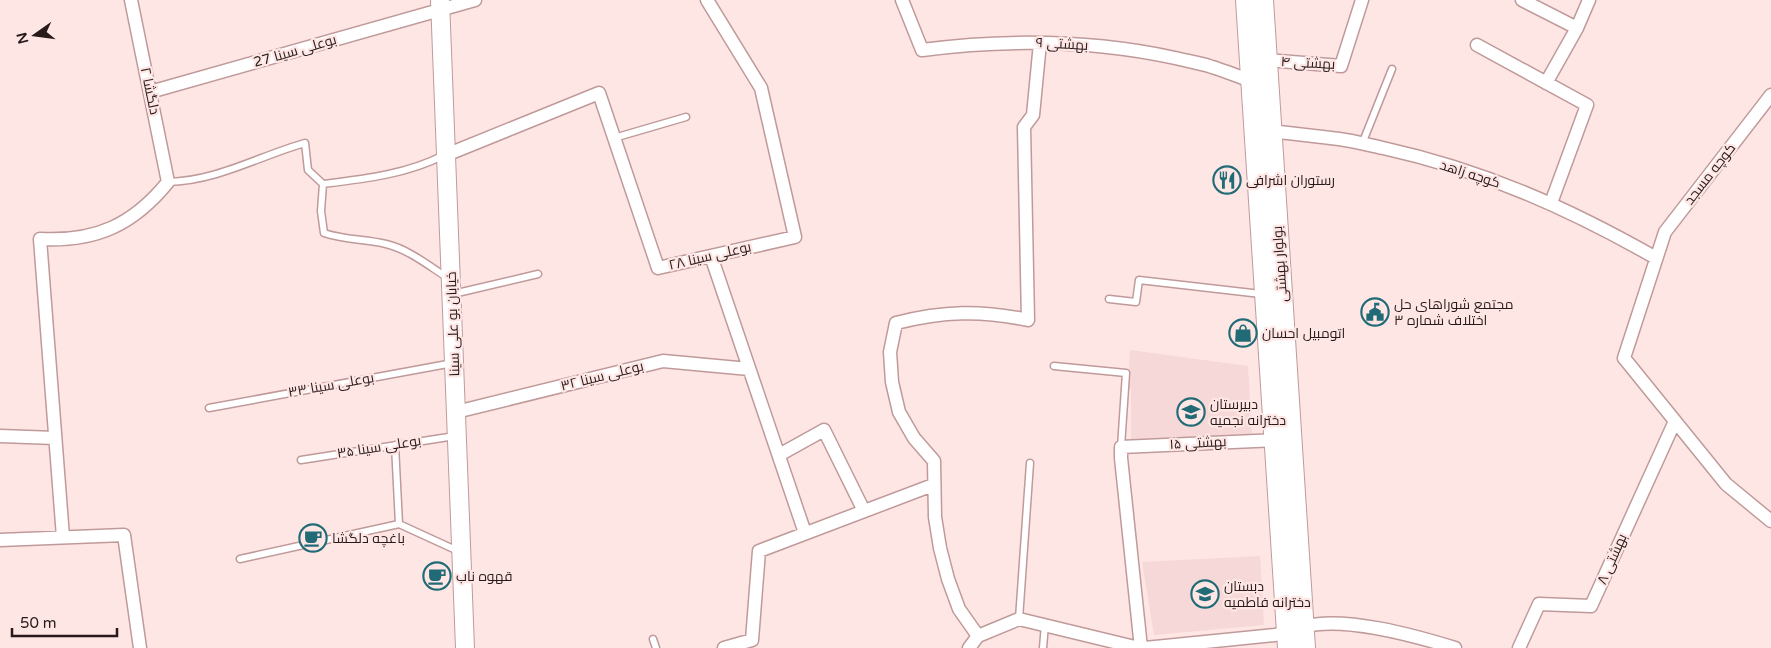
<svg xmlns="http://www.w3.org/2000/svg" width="1771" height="648" font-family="'Varela Round',Cairo,sans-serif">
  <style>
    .built { fill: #f6d8d8 }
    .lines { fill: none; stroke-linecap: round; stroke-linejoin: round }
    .lane-casing { stroke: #c09a9a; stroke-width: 9 }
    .street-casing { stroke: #c09a9a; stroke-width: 15 }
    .secondary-casing { stroke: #c09a9a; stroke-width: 20 }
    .primary-casing { stroke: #c09a9a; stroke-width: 22 }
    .lane { stroke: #fff; stroke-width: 6 }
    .street { stroke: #fff; stroke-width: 12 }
    .secondary { stroke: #fff; stroke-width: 18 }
    .primary { stroke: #fff; stroke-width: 20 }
    .labels { text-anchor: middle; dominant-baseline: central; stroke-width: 4.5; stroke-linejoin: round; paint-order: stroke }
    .street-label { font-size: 14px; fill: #281a1a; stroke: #fee6e5 }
    .poi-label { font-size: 14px; fill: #281a1a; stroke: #fee6e5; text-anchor: start }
  </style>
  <rect width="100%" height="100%" fill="#fee6e5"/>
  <path class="built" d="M1130,350l118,16 4,69 -118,6 -3,-3v-50l-3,-1z
    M1260,556l4,69 -110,10 -12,-73z"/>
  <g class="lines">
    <g class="lane-casing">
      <path id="lane" d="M614,138l72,-21
        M1362,144l30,-75
        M444,155c-36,19 -80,24 -121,29l-2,27 3,22c20,7 41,6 62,11 22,5 43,22 62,34
        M168,182c49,-1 91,-26 137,-39l3,27 15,14
        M453,294l85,-20
        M1109,299l27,3 3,-22 122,14
        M1054,366l72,7 -5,74
        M209,408l244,-45
        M395,445l4,79
        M301,460l154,-24
        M240,559l159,-35 59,27
        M1019,619l11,-156
        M653,639l3,9
        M1043,648l2,-24"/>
    </g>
    <g class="street-casing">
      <path id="street" d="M902,0l20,50c84,-11 169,-10 253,8 12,3 25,5 37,9 13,4 26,9 39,14
        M1522,0l55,28
        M1477,45l110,60 -36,98
        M1266,60l75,6 21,-66
        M1546,83l31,-55 12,-28
        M150,92l325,-92
        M1771,95l-106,137 -41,126 102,126 45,37
        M1271,131c23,3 45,5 68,8 15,2 30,6 44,9 100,22 185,60 273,110
        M446,155l153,-62 59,175 137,-31 -34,-149 -54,-88
        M711,256l94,277
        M456,412l207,-51 86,8
        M0,436l55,2
        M779,455l45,-25 40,81
        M63,537l-23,-298c56,3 93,-14 128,-57l-37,-182
        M0,540l124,-5 16,113
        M1303,627c40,-12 113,9 152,21
        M978,636l-19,-27 -11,-30 -8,-31 -5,-31 -1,-56 -20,-23 -15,-26 -7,-30 -2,-30 6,-29c47,-12 85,-13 132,-3l-4,-193 9,-12 7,-72
        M978,636l41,-17 120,29
        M724,648l28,-8 7,-89 174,-66
        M969,648l9,-12
        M1141,648l-20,-190v-11l154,-7
        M1145,648l130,-13 12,-3
        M1519,648l20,-44 52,2 84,-185"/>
    </g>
    <g class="secondary-casing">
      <path id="secondary" d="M440,0l25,648"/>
    </g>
    <g class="primary-casing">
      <path id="primary" d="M1246,0l42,648
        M1263,0l42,648"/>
    </g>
    <use href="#lane" class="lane"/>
    <use href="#street" class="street"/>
    <use href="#secondary" class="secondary"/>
    <use href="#primary" class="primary"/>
  </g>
  <defs>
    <g id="restaurant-ring" transform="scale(1.4375)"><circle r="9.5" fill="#fee6e5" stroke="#216b76" stroke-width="1.5"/><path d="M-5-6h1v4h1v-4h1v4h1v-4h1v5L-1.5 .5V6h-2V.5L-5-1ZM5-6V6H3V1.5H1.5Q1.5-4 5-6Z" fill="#216b76"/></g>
    <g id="civic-ring" transform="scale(1.4375)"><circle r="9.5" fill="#fee6e5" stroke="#216b76" stroke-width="1.5"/><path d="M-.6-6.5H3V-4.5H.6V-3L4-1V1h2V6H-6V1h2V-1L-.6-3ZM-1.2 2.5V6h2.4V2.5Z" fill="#216b76"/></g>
    <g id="shop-ring" transform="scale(1.4375)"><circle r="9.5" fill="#fee6e5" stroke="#216b76" stroke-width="1.5"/><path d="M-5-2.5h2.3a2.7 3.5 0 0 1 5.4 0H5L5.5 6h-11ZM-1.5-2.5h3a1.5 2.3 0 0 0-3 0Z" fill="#216b76"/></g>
    <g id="school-ring" transform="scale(1.4375)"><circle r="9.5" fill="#fee6e5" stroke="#216b76" stroke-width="1.5"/><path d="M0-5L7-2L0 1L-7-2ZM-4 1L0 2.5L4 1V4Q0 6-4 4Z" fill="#216b76"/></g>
    <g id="cafe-ring" transform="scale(1.4375)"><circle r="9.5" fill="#fee6e5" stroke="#216b76" stroke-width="1.5"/><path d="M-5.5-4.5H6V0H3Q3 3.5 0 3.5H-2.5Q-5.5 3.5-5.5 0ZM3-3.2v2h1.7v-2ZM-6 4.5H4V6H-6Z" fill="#216b76"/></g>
  </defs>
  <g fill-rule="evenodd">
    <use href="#restaurant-ring" x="1227" y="180"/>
    <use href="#civic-ring" x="1375" y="312"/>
    <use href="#shop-ring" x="1243" y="333"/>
    <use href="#school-ring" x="1191" y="412"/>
    <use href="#cafe-ring" x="313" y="538"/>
    <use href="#cafe-ring" x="437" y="576"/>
    <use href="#school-ring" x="1205" y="594"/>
  </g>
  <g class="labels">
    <g class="street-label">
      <text transform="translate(1062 44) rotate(3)">بهشتی ۹</text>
      <text transform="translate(295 51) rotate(-16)">بوعلی سینا 27</text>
      <text transform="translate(1308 63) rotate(3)">بهشتی ۴</text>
      <text transform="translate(150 91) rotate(78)">دلگشا ۲</text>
      <text transform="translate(1470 174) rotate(18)">کوچه زاهد</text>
      <text transform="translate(1710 174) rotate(-52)">کوچه مسجد</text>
      <text transform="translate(710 256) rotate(-13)">بوعلی سینا ۲۸</text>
      <text transform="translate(1280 264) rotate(-94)">بولوار بهشتی</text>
      <text transform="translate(453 324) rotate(-92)">خیابان بو علی سینا</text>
      <text transform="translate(602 376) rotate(-14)">بوعلی سینا ۳۲</text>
      <text transform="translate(331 385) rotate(-10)">بوعلی سینا ۳۳</text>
      <text transform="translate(1198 443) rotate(-3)">بهشتی ۱۵</text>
      <text transform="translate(379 447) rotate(-9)">بوعلی سینا ۳۵</text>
      <text transform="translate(1612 559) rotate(-66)">بهشتی ۸</text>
    </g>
    <g class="poi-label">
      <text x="1246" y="180">رستوران اشرافی</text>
      <text x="1394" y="304">مجتمع شوراهای حل<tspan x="1394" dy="16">اختلاف شماره ۳</tspan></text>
      <text x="1262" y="333">اتومبیل احسان</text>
      <text x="1210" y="404">دبیرستان<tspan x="1210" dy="16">دخترانه نجمیه</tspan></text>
      <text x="332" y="538">باغچه دلگشا</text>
      <text x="456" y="576">قهوه ناب</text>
      <text x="1224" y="586">دبستان<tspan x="1224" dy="16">دخترانه فاطمیه</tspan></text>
    </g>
  </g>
  <g transform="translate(35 35) rotate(256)" stroke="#fee6e5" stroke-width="4" paint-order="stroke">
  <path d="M0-4L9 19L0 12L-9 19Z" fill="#281a1a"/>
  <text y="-8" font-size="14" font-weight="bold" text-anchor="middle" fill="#281a1a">N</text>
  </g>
  <path d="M12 628v8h105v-8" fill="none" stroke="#281a1a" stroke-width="2.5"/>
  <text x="20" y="628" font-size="15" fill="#281a1a" stroke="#fee6e5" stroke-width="4" paint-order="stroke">50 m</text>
</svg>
